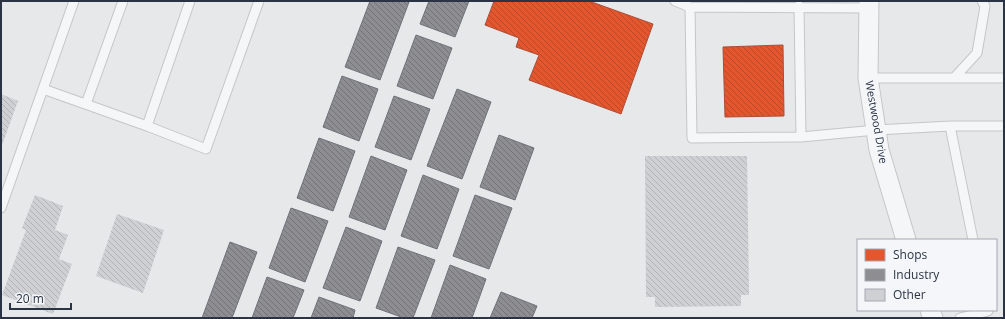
<svg xmlns="http://www.w3.org/2000/svg" width="1005" height="319" font-family="'Open Sans',sans-serif">
  <style>
    .shops { fill: url(#shops-back-hatch); stroke: #ac4c35 }
    .industry { fill: url(#industry-back-hatch); stroke: #70727b }
    .building { fill: url(#building-back-hatch) }
    .lines { fill: none; stroke-linecap: round; stroke-linejoin: round }
    .lane-casing { stroke: #c4c6c8; stroke-width: 11 }
    .street-casing { stroke: #c4c6c8; stroke-width: 21 }
    .lane { stroke: #f5f6f7; stroke-width: 9 }
    .street { stroke: #f5f6f7; stroke-width: 19 }
    .labels { text-anchor: middle; dominant-baseline: central; stroke-width: 4; stroke-linejoin: round; paint-order: stroke }
    .street-label { font-size: 11px; fill: #2b3445; stroke: #f4f6f9 }
  </style>
  <defs>
    <pattern id="shops-back-hatch" width="6" height="6" patternUnits="userSpaceOnUse"><rect width="6" height="6" fill="#e4572e"/><path d="M-1 5l2 2M0 0l6 6M5-1l2 2" fill="none" stroke="#b94929"/></pattern>
    <pattern id="industry-back-hatch" width="6" height="6" patternUnits="userSpaceOnUse"><rect width="6" height="6" fill="#8d8d92"/><path d="M-1 5l2 2M0 0l6 6M5-1l2 2" fill="none" stroke="#737479"/></pattern>
    <pattern id="building-back-hatch" width="6" height="6" patternUnits="userSpaceOnUse"><rect width="6" height="6" fill="#ced0d3"/><path d="M-1 5l2 2M0 0l6 6M5-1l2 2" fill="none" stroke="#b1b3b6"/></pattern>
  </defs>
  <rect width="100%" height="100%" fill="#e6e8ea"/>
  <path class="shops" d="M494,1h95l64,23 -32,90 -92,-34 10,-25 -23,-8 3,-9 -34,-13z
    M783,45l1,71 -59,1 -2,-70z"/>
  <path class="industry" d="M370,1h35l4,1 -29,78 -35,-13z
    M429,1h40l-14,36 -35,-13z
    M416,35l36,13 -19,51 -36,-13z
    M342,76l36,13 -19,52 -36,-14z
    M457,89l34,13 -29,77 -35,-13z
    M394,96l36,13 -19,51 -36,-13z
    M499,135l35,13 -19,52 -35,-13z
    M319,138l36,13 -22,60 -36,-13z
    M371,156l36,14 -22,60 -36,-13z
    M423,175l36,14 -22,60 -36,-13z
    M475,195l37,13 -23,61 -36,-13z
    M291,208l37,13 -23,61 -36,-14z
    M346,227l36,14 -22,60 -37,-13z
    M230,242l27,10 -25,66h-30z
    M398,247l37,13 -22,58h-9l-28,-10z
    M450,265l36,14 -14,39h-41z
    M267,277l37,13 -11,28h-41z
    M501,292l36,14 -5,12h-42z
    M319,297l36,13 -2,8h-42z"/>
  <path class="building" d="M1,94l17,7 -17,47z
    M645,156h102l2,139h-8v11l-86,1v-10h-9z
    M35,195l28,11 -8,24 13,5 -9,24 13,5 -19,50 -51,-19 24,-65 -4,-2z
    M117,214l47,16 -21,63 -47,-17z"/>
  <g class="lines">
    <g class="lane-casing">
      <path id="lane" d="M675,1l15,6 179,1
        M799,6l2,131
        M690,7l2,131 109,-1 75,-7 74,-4h54
        M868,78h136
        M954,78l23,-25 8,-47 -3,-5
        M43,89l104,37 43,-125
        M86,104l37,-103
        M147,126l59,23 53,-148
        M950,126l23,114
        M1,208l73,-207
        M960,318l28,-7"/>
    </g>
    <g class="street-casing">
      <path id="street" d="M869,1l-1,77 8,52 3,20 27,90
        M930,310l3,8"/>
    </g>
    <use href="#lane" class="lane"/>
    <use href="#street" class="street"/>
  </g>
  <g class="labels">
    <g class="street-label">
      <text transform="translate(877 122) rotate(80)">Westwood Drive</text>
    </g>
  </g>
  <rect width="1005" height="319" fill="none" stroke="#2b3445" stroke-width="4"/>
  <rect x="857" y="239" width="140" height="72" fill="#f4f6f9" stroke="#a4a8b1"/>
  <rect x="865" y="249" width="20" height="12" fill="#e4572e" stroke="#a4a8b1"/>
  <text x="893" y="259" font-size="12" fill="#2b3445">Shops</text>
  <rect x="865" y="269" width="20" height="12" fill="#8d8d92" stroke="#a4a8b1"/>
  <text x="893" y="279" font-size="12" fill="#2b3445">Industry</text>
  <rect x="865" y="289" width="20" height="12" fill="#ced0d3" stroke="#a4a8b1"/>
  <text x="893" y="299" font-size="12" fill="#2b3445">Other</text>
  <path d="M10 303v6h61v-6" fill="none" stroke="#2b3445" stroke-width="2"/>
  <text x="16" y="303" font-size="12" fill="#2b3445" stroke="#f4f6f9" stroke-width="3" paint-order="stroke">20 m</text>
</svg>
